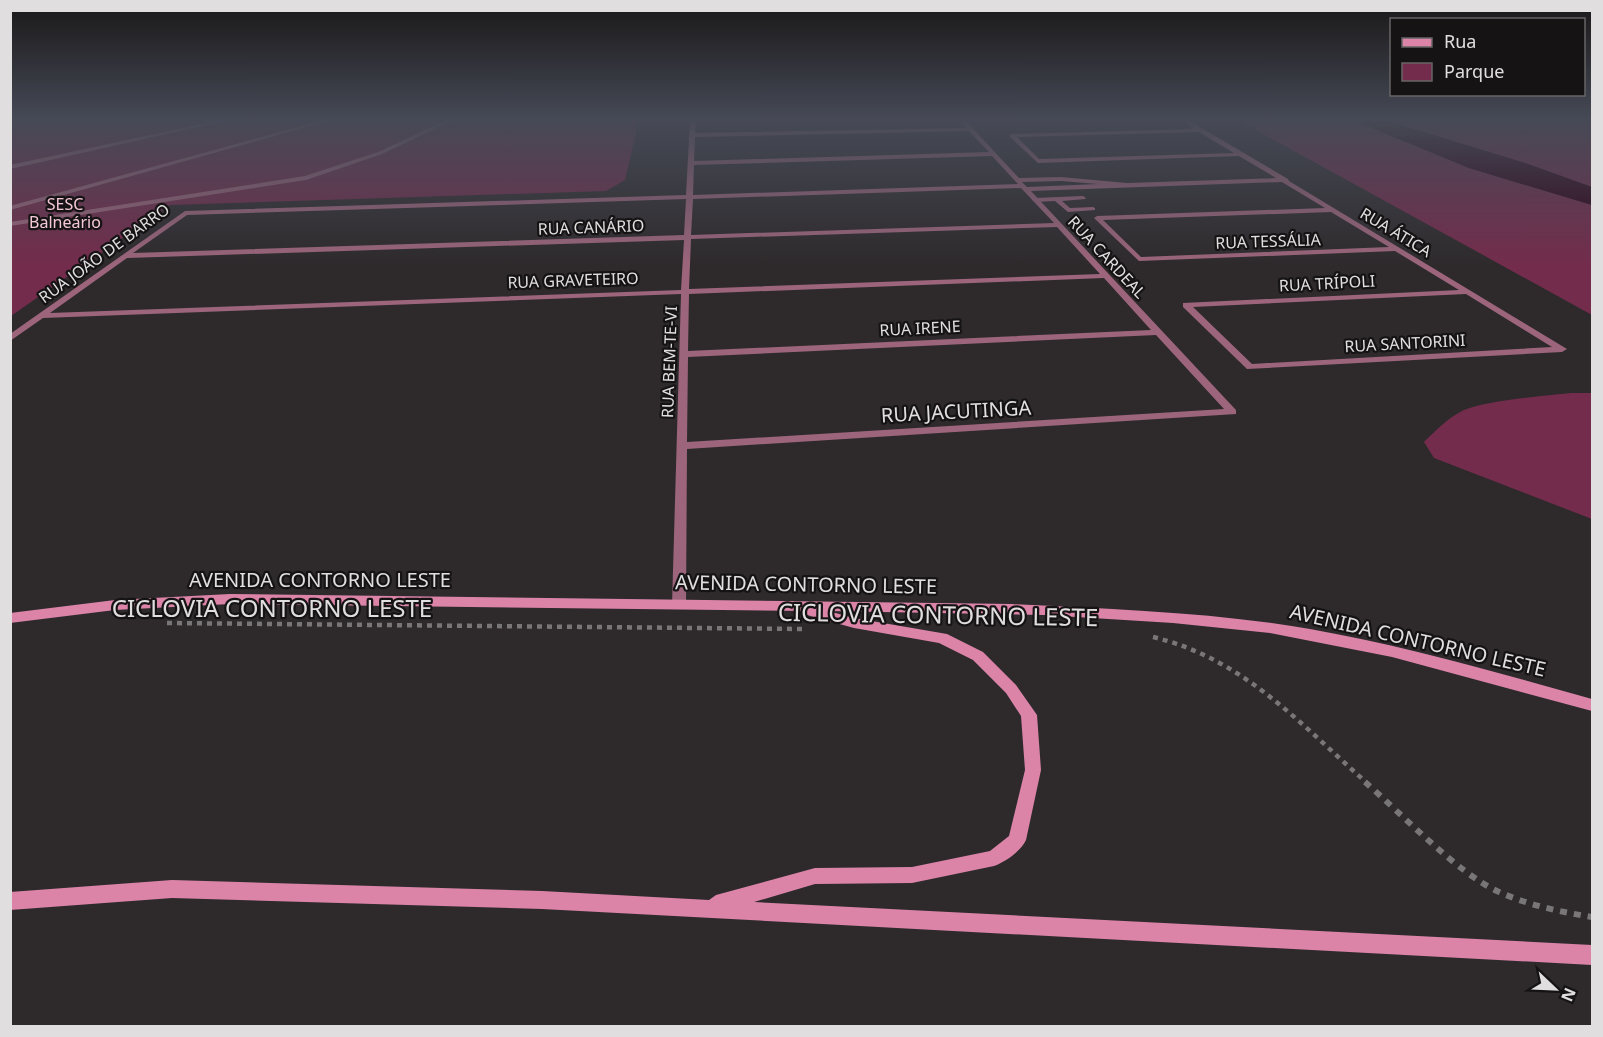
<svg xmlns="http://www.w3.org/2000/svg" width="1603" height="1037" font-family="'Noto Sans',sans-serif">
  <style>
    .green { fill: #732c4c }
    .water { fill: #2e0016 }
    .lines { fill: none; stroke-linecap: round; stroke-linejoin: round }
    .path-far1 { stroke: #797677; stroke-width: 4.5; stroke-dasharray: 5 5; stroke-linecap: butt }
    .path { stroke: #797677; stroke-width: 6; stroke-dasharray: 7 7; stroke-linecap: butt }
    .lane { fill: #9c657b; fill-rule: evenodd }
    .street { fill: #9c657b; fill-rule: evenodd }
    .secondary { fill: #db84a8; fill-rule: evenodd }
    .labels { text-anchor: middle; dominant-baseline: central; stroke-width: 4.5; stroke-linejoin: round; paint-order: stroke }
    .far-park-label { font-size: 16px; fill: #f5c8d8; stroke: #151314 }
    .far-street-label { font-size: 16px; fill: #e1dedf; stroke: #151314 }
    .street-label { font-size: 20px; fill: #e1dedf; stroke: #151314 }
    .near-street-label { font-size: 24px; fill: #e1dedf; stroke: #151314 }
  </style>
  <rect width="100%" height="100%" fill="#2e2a2c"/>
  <path class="green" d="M11,120h628l-14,60 -19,11 -436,14 -159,111z
    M1238,120h115l116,48 123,37v110z
    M1384,120h208v67l-67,-24z
    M1571,393h21v126l-158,-61 -10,-16c12,-12 25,-25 40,-32 25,-10 79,-14 107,-17z"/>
  <path class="water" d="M1353,120h31l141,43 67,24v18l-123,-37z"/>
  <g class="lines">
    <path class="path-far1" d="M167,623l637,6
      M1153,637c91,22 146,86 214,146"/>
    <path class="path" d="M1365,782c36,31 93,92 134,110 29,13 62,20 93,25"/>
    <path class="lane" d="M220,120h10l-220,49v-4z
      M323,120h9l-322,90v-4z
      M447,120h7l-72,34 -76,26 -296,46v-4l295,-46 73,-24z
      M1083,196l3,2 -1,1 -23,2 8,7 23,-1 2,1v2l-27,2 -13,-11 -20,1 -3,-2 3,-2z"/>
    <path class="street" d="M690,120h6l-1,13 271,-5 -6,-8h5l54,58 42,-1 66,6 149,-5 -37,-22 -201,7 -29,-27 3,-2 182,-5 -12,-9h6l100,59 1,2 278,168 -5,3 -315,17 -64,-62v-4l276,-13 -64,-39 -256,10 -45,-43 3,-2 228,-8 -43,-26 -251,9 205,219v4l-549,35 -1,156 -2,3h-10l-2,-3 9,-311 -638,24 -33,23v-7l175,-123 501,-16zM969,131l20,21 -295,9 1,-24zM1199,132l35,21 -195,6 -22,-22zM992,156l26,28 -325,11 1,-30zM1061,181l37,3 -71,3 -5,-5zM1021,188l33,35 -363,12 2,-36zM686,199l-2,36 -551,18 54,-38zM1331,212l58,35 -248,10 -38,-37zM1057,227l43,47 -411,15 2,-50zM684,240l-3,50 -631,23 77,-55zM1104,278l47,52 -463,21 1,-57zM1466,294l86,53 -300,17 -59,-57zM1156,335l68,74 -537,33 1,-85z"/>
    <path class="secondary" d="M230,594l782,10c100,5 200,8 298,25 96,17 189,44 282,70v12l-200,-54 -122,-24 -97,-10 -129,-8 -216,-4 26,7 93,16 36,18 33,33 21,30 4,55 -15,70c-5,11 -21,22 -32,26l-82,17 -97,1 -61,18 838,43v20l-1050,-56 -370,-11 -162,12v-18l162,-12 370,11 167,9 7,-5 99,-27 97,-1 78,-16 19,-15 16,-66 -4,-54 -15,-23 -33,-33 -34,-17 -85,-15 -47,-13 -1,-4 -576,-7 -115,6 -105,13v-10l105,-13z"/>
  </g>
  <linearGradient id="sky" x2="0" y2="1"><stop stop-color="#191718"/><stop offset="0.45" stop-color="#464a56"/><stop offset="1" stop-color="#464a56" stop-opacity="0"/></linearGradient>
  <rect width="1603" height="265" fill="url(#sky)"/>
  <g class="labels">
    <g class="far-park-label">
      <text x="65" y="204">SESC<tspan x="65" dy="18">Balneário</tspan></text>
    </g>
    <g class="far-street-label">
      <text transform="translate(591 227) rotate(-2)">RUA CANÁRIO</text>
      <text transform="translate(1396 232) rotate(31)">RUA ÁTICA</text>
      <text transform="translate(1268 241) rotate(-2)">RUA TESSÁLIA</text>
      <text transform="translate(104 253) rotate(-36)">RUA JOÃO DE BARRO</text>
      <text transform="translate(1107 257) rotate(47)">RUA CARDEAL</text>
      <text transform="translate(573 280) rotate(-2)">RUA GRAVETEIRO</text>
      <text transform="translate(1327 283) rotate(-3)">RUA TRÍPOLI</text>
      <text transform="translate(920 328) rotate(-3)">RUA IRENE</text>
      <text transform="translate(1405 343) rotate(-3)">RUA SANTORINI</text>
      <text transform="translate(669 362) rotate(-88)">RUA BEM-TE-VI</text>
    </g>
    <g class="street-label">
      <text transform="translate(956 411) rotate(-3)">RUA JACUTINGA</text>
      <text x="320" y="579">AVENIDA CONTORNO LESTE</text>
      <text transform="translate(806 584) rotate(1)">AVENIDA CONTORNO LESTE</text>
      <text transform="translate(1418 640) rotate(13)">AVENIDA CONTORNO LESTE</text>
    </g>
    <g class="near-street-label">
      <text x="272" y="607">CICLOVIA CONTORNO LESTE</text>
      <text transform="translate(938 614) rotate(1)">CICLOVIA CONTORNO LESTE</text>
    </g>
  </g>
  <rect width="1603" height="1037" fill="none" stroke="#e1dedf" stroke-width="24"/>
  <rect x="1390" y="18" width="195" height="78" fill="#151314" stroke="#676465" stroke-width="1.5"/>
  <rect x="1402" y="38" width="30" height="9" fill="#db84a8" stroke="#676465" stroke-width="1.5"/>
  <text x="1444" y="48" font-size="18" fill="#e1dedf">Rua</text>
  <rect x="1402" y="63" width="30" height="18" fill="#732c4c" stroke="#676465" stroke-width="1.5"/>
  <text x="1444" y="78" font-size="18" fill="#e1dedf">Parque</text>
  <g transform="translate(1555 989) rotate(113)" stroke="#151314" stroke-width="4.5" paint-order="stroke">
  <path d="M0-4.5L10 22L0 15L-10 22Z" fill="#e1dedf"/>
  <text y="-9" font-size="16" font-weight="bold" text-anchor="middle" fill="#e1dedf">N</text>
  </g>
</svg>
